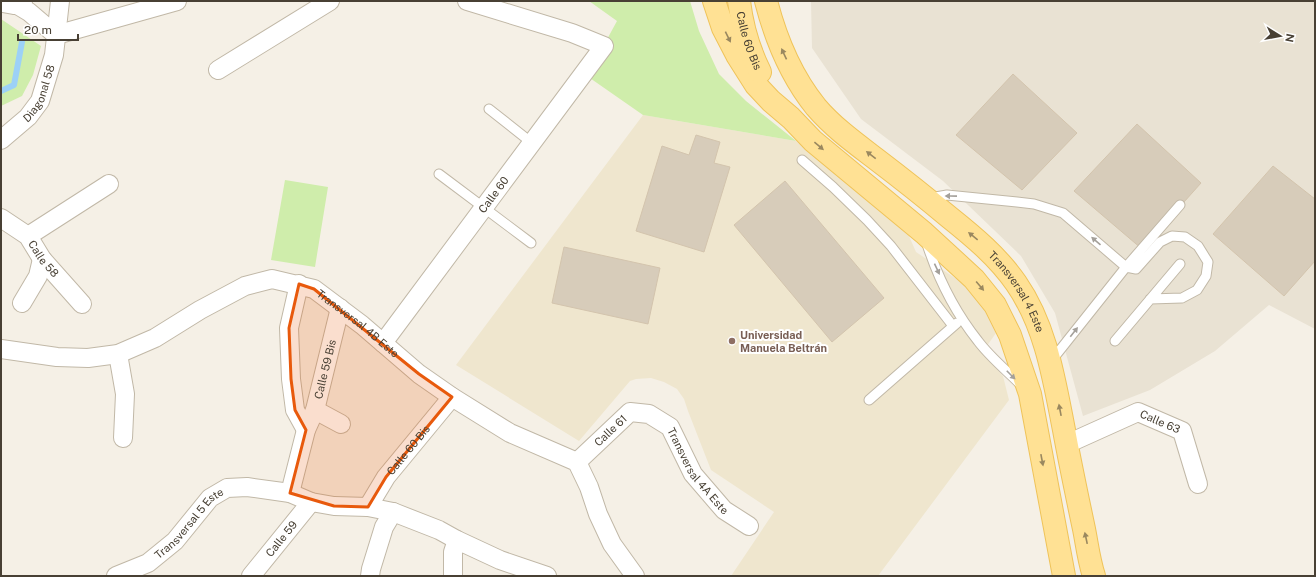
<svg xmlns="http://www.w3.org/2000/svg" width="1316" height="577" font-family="'Public Sans',sans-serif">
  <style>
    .residential { fill: #e9e2d3 }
    .education { fill: #efe6ce }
    .green { fill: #cfedab }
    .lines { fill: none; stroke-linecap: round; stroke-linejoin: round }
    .stream { stroke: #9cd1f7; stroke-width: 6 }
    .building { fill: #d7ccba; stroke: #d3c4ad }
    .service-casing { stroke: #c1b8a7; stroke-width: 11 }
    .minor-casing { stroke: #c1b8a7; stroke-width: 20 }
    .tertiary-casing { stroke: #c1b8a7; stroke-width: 24 }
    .primary-casing { stroke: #efc359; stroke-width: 24 }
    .service { stroke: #fff; stroke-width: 9 }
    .minor { stroke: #fff; stroke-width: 18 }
    .tertiary { stroke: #fff; stroke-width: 22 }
    .primary { stroke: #ffe194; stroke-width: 22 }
    .oneway { fill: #9a885f }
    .oneway2 { fill: #a4a09a }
    .marked { fill: #e8590c; fill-opacity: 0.2; stroke: #e8590c; stroke-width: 3; stroke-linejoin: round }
    .education-dot { fill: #8d6e63; stroke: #fff; stroke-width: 1.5 }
    .labels { text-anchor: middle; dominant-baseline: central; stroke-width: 4; stroke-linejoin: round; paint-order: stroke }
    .street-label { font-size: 11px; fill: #484034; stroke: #fff }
    .education-label { font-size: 11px; font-weight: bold; fill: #785e54; stroke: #fff; text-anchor: start }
  </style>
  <rect width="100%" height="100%" fill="#f5f0e6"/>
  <path class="residential" d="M811,1h504v328l-46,-24 -54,46 -65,39 -67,26 -28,-103 -34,-57 -78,-75 -82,-62 -49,-71z"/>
  <path class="education" d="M643,115l153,26 113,95 7,16 51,34 19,24 10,23 -14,20 21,23 6,24 -131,176h-147l43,-64 -63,-42 -23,-59 -4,-12 -7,-10 -13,-7 -13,-4 -15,1 -6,2 -51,60 -123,-76z"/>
  <path class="green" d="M589,1h101l9,30 20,43 27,27 50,40 -153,-26 -56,-39 30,-55z
    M1,19l40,27 -8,29 -11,21 -21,10z
    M285,180l43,7 -13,80 -44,-7z"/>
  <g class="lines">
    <path class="stream" d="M1,91l13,-6 8,-43"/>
  </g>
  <path class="building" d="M1013,74l64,59 -55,57 -66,-55z
    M1137,124l64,59 -59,66 -68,-58z
    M696,135l24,7 -6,21 16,4 -26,85 -68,-21 26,-85 27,9z
    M1273,166l42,33v62l-31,35 -71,-62z
    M785,181l99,117 -52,44 -98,-117z
    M564,247l96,21 -12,56 -96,-21z"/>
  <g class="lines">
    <g class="service-casing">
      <path id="service" d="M489,109l43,34
        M802,160l31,27 34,33 24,26 62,80
        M439,174l92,69
        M930,198l17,-3 70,7 17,2 29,9 63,54 10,2 24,-27 12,-6 13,1 13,9 10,16 -2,14 -9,14 -15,8 -32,1
        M927,244c11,34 28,68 51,97 12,16 28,29 42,43
        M1115,341l65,-77
        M1052,360l74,-93 54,-62
        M869,400l88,-77"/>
    </g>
    <g class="minor-casing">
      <g id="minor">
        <path d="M14,3l15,9 27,23"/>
        <path d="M56,35l121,-34"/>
        <path d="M218,70l112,-69"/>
        <path id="s1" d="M1,140l27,-23 12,-16 14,-46 6,-54"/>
        <path id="s2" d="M1,218l27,18 14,23 40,45"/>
        <path d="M28,236l81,-52"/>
        <path d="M299,284l-10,44 2,51 4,31 11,20"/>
        <path d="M22,303l16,-27 4,-17"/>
        <path id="s3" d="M383,343l221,-297 -32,-13 -105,-32"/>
        <path id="s4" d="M1,349l56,8 31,1 30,-4 37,-16 45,-28 45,-24 27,-7 42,10 48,36 57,49 33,23 58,36 67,29 12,25 9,27 14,30 23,32"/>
        <path d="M118,354l7,40 -2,44"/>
        <path d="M315,410l26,14"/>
        <path id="s5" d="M1067,444l71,-32 44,19 16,53"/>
        <path id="s6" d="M577,462l53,-50 19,2 21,13 23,47 31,36 25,16"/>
        <path id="s7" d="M290,493l16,-63 9,-20 25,-102"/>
        <path id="s8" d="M368,507l18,-30 66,-80"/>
        <path id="s9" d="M116,576l32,-13 27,-22 35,-43 17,-10 20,-1 43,6 21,9 23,4 34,1 25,5 46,18 18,10 43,20 47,16"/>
        <path id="s10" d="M251,576l60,-74"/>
        <path d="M370,576l1,-7 13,-42 9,-15"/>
        <path d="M453,576v-24l4,-12"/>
      </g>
    </g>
    <g class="tertiary-casing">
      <path id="tertiary" d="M3,1l11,2 7,-2"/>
    </g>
    <g class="primary-casing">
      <g id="primary">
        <path d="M714,1l9,27 14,27 19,30 15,16 20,17 22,23 111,92 50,46 21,26 15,30 20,59 34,182"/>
        <path id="s11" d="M739,1c3,25 10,49 21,71"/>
        <path id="s12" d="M766,1c10,39 25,75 50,106 17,20 39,36 60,52 25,19 49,38 73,58 25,20 49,40 67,66 30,43 38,96 48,147 6,33 13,66 20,99 3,15 5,32 10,47"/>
      </g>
    </g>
    <use href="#service" class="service"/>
    <use href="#minor" class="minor"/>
    <use href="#tertiary" class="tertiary"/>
    <use href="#primary" class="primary"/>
  </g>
  <defs><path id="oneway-solid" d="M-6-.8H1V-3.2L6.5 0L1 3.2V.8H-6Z"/></defs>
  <g class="oneway">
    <use href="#oneway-solid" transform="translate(728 37) rotate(64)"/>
    <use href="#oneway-solid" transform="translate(784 54) rotate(-115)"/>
    <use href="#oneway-solid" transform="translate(819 146) rotate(40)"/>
    <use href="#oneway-solid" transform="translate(871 155) rotate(-142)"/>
    <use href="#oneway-solid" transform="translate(973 236) rotate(-141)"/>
    <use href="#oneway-solid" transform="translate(980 286) rotate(50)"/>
    <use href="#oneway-solid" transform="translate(1060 410) rotate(-101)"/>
    <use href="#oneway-solid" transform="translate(1042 460) rotate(79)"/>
    <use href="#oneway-solid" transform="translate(1086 538) rotate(-102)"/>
  </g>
  <g class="oneway2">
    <use href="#oneway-solid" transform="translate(951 196) rotate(-179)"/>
    <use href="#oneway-solid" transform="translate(1096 241) rotate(-139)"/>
    <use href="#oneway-solid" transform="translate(937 269) rotate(65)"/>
    <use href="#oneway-solid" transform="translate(1074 332) rotate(-52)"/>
    <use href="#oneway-solid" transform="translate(1011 375) rotate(45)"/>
  </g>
  <path class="marked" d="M299,284l15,5 105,85 33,23 -66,80 -18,30 -34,-1 -44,-13 16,-63 -11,-20 -4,-31 -2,-51z"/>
  <circle class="education-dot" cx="732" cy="341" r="4"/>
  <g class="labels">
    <g class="street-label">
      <text stroke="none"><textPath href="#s11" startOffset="41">Calle 60 Bis</textPath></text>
      <text stroke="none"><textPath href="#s1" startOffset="62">Diagonal 58</textPath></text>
      <text stroke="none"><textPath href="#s3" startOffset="185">Calle 60</textPath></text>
      <text stroke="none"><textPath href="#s2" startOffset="60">Calle 58</textPath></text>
      <text stroke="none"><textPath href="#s12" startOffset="393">Transversal 4 Este</textPath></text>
      <text stroke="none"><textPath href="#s4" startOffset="389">Transversal 4B Este</textPath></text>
      <text stroke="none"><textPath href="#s7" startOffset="129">Calle 59 Bis</textPath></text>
      <text stroke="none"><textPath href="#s5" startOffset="102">Calle 63</textPath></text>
      <text stroke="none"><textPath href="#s6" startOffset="46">Calle 61</textPath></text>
      <text stroke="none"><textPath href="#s8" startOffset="70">Calle 60 Bis</textPath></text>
      <text stroke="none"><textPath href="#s6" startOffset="169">Transversal 4A Este</textPath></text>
      <text stroke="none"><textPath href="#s9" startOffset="92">Transversal 5 Este</textPath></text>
      <text stroke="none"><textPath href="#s10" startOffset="48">Calle 59</textPath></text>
    </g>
    <g class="education-label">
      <text x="740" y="335">Universidad<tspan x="740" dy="13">Manuela Beltrán</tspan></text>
    </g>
  </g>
  <rect width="1316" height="577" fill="none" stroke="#484034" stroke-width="4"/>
  <g transform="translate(1280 36) rotate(101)" stroke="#ffffff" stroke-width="3" paint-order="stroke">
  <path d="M0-3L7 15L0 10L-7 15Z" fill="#484034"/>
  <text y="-6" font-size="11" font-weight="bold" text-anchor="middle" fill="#484034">N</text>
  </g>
  <path d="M18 34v6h60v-6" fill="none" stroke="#484034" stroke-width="2"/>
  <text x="24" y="34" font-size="12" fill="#484034" stroke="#ffffff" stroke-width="3" paint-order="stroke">20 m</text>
</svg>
